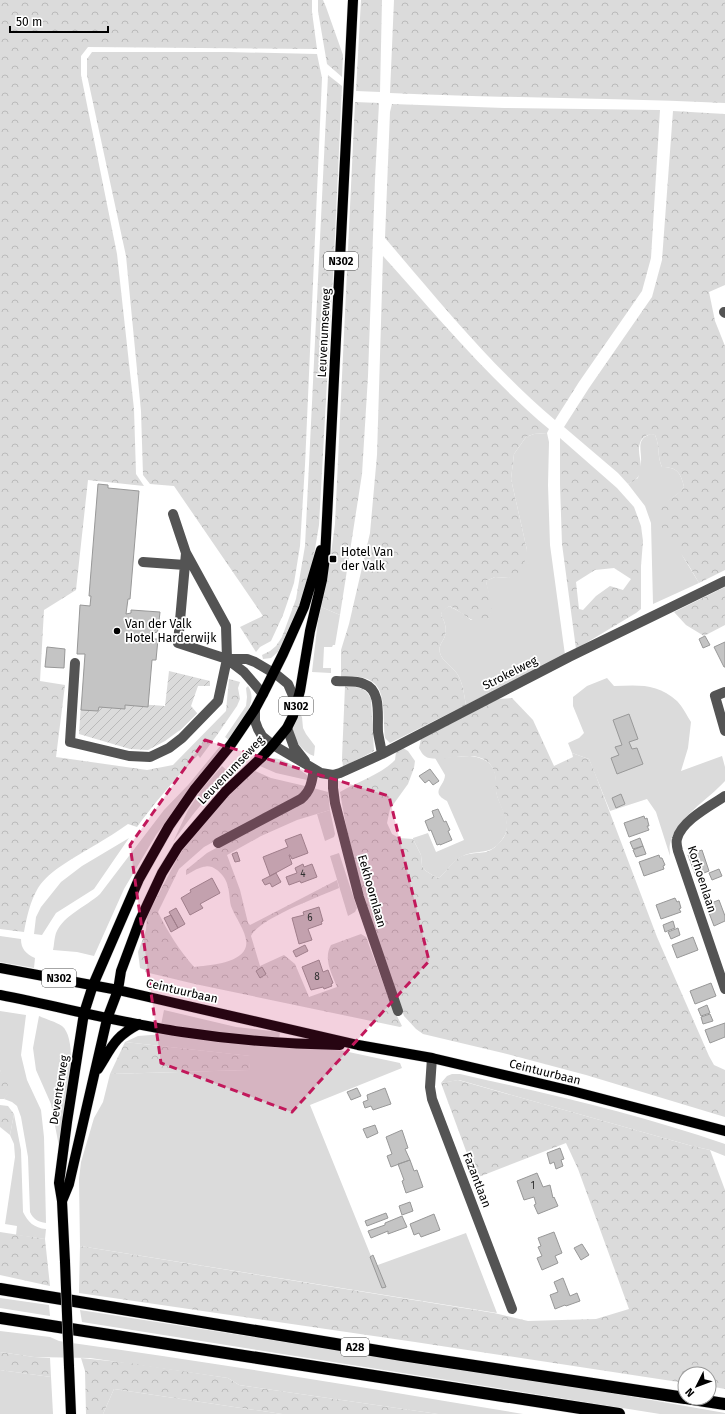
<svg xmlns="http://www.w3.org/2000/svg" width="725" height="1414" font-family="'Fira Sans',sans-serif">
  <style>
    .grass { fill: #dbdbdb }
    .forest { fill: url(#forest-crowns); fill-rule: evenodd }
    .garden { fill: url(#garden-furrows) }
    .building { fill: #c4c4c4; stroke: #989898 }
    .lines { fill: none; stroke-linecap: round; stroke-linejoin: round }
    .major-casing { stroke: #dbdbdb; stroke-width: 11 }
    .highway-casing { stroke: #dbdbdb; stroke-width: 13 }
    .minor { stroke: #545454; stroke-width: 10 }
    .major { stroke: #000; stroke-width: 10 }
    .highway { stroke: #000; stroke-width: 12 }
    .major-bridge-casing { stroke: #dbdbdb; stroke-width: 11; stroke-linecap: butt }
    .major-bridge { stroke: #000; stroke-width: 10 }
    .marked { fill: #c2185b; fill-opacity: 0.2; stroke: #c2185b; stroke-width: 3; stroke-dasharray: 8 5; stroke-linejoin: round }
    .poi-dot { fill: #000; stroke: #fff; stroke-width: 1.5 }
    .labels { text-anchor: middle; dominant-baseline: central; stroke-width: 3.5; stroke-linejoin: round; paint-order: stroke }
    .number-label { font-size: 10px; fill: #313131 }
    .shield { fill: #fff; stroke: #4c4c4c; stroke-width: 1 }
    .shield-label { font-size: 11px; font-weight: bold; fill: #000 }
    .street-label { font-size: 12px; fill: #000; stroke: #fff }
    .poi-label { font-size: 12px; fill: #000; stroke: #fff; text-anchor: start }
  </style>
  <defs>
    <pattern id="forest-crowns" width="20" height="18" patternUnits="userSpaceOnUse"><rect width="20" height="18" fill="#dbdbdb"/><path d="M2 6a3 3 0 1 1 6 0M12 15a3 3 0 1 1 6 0" fill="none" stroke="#bababa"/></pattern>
    <pattern id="garden-furrows" width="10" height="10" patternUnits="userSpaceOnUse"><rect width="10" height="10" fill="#dbdbdb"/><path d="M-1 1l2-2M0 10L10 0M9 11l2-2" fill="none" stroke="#bababa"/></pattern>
  </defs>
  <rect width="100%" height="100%" fill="#fff"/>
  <path class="grass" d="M547,433l2,9 -1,43 2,60 15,110 -99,50c-2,-11 -3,-21 -8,-30 -5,-8 -16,-14 -18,-22 -2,-8 3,-11 5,-17 2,-7 0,-15 -4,-21l1,-4 7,-5 13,7 9,7 17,-1c6,-11 0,-25 -2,-38l9,-4 14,1 18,-28 -16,-71 3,-25 12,-17 8,-3z
    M651,434l4,1c5,11 2,22 7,32 15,0 19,6 22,20l-4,5 -12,9 14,54 17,28 -46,21 -2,-81 -6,-17 -17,-22 10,-6c1,-5 2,-11 3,-16 1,-12 -6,-23 10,-28z
    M321,607l19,8 -5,30h-2l-1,2h-8l-1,21h8v5l-19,-1 6,-52z
    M607,678l7,8c24,-1 44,-3 63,15 6,6 10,15 14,21l-3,26 -7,23 41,-15 3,11v14c-17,19 -49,37 -55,63 -1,4 0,8 0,12l-14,-44 -9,-13 -37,12 -21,-52 -17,-6 -4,-10 11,-5 5,-5 -11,-27v-9l14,-11z
    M248,686c12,17 -10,39 -19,54l-4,-3 21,-31 1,-9 -1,-9z
    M297,711l5,6 1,11 3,6 9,12 -1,10c-10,-3 -23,-18 -22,-29 1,-5 4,-11 5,-16z
    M221,745l2,2 -67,88 -32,54 -30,67 -17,-4 -24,-2c1,-4 1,-9 2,-13 4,-20 31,-30 45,-43l64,-84 25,-26z
    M470,756c18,2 27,10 26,30 -1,15 12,26 11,41 0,5 -3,10 -6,14 -11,15 -24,8 -38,15 -10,4 -15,14 -23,21l-3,1 -11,-7 -4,-5 -1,-11 -8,-16v-1l15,-5 8,19 28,-12 -17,-39c-18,-9 -2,-15 -2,-26l-10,-17z
    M270,758c13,-1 27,10 37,17v5l-31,-7 -16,-7 -1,-1 4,-3z
    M222,766l11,10c-26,17 -42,41 -60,66l15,-32 14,-21z
    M330,810l5,24 -1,3 -9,4 -8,-27z
    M129,838l-35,51 -38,24 -14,22 -8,-1 2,-17 5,-10 20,-25 21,-16z
    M339,853l18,55 -2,4 -7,4 -18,-60z
    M0,936l21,3c0,10 5,15 14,19l-1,10 -34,-6z
    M164,1010l72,17 44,5 -1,8 -118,-15z
    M0,1011l26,4 -5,40 6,25 14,30 3,27 2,86c-8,-1 -13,-4 -16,-11l-2,-55 -7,-40 -4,-11 -5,-4 -8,-3 4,-6 -8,-23z
    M39,1016c7,3 17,6 23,10 20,16 1,101 -2,126l-9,-48 -15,-34 -3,-22z
    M164,1034l135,15h25l20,2 56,12 2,5 -92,37 65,161 91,-33 31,80 -417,-67 -1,-67 2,-17 13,-44 9,-16 7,-28 139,-4 1,-14 -125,-14 13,-6z
    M452,1074h8c89,20 178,40 265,70v12l-15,-6 -18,-4 -233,-66 -18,3 6,-7z
    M14,1114l7,36 2,62c5,10 11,16 23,17l-1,10 -29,-4 1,-9 -12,-2 10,-67 -1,-13 -4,-9z
    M0,1298l49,7 1,11 -50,-8z
    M80,1310l537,84 108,19v1h-65l-578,-92z
    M0,1331l50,6 9,4 13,2c151,21 301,46 451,71h-85l-199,-29 -11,-7 -138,-20 -56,-1 -34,-5z
    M0,1370l51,7 2,37h-53z
    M114,1389l168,25h-179z"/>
  <path class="forest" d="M0,0h312v12l5,37 -229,-2 -7,9v19l36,179 17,155 2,65 8,12 -56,-6 -12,110 -32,20 -4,71 25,4 -9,72 91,13 26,-5 53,-54 3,-32 11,3 -2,6 2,11 -3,7 -20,29 -17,23 -2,-3c-22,23 -42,46 -61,72l-9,-3c-10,7 -21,14 -31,20 -18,11 -48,26 -59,44 -8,14 -11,28 -14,44l-24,-3z
    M318,0h5l3,7 17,48 -1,22 -15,-13 -9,-53z
    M361,0h21l-2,92 -24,-1z
    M394,0h331v103c-112,-5 -223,-5 -335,-10z
    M92,52h136l89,2 5,24 -17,387 -5,81 -6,37 -11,32 -12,26 -11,6 -4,5 -16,-25 23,-11 -89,-130 -24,-2 -7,-9 -2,-64 -15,-155 -39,-181v-16z
    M328,75l14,11 -8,171 -15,268 -7,42 -18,54 -16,31 -7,6 -8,1 -1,-4 8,-4 6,-5 6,-9 14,-38 9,-53z
    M355,102l24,1 -4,76 -7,197 -6,98 -22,141 -19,-8 9,-46 5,-37z
    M392,104l112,4 156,2 -9,148 -9,33 -63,91 -24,38c-64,-54 -116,-119 -170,-182l5,-126z
    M673,111l52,3v171l-16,7 6,29 10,25v224l-26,13c-6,-10 -11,-20 -18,-29 -8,-12 -29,-30 -20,-46 5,-9 17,-12 23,-21 -3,-14 -7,-20 -22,-20 -5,-10 -2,-21 -7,-32 -6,-2 -13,1 -15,8 -4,10 5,23 -2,34 -2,3 -6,5 -10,7l-10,-11 -54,-46 25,-39 63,-91 10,-37z
    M383,256c53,59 105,122 166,173l-2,4 -13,1 -8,3 -12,17 -3,25 16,71 -3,15 -6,8 -9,5 -14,-1 -9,4c3,14 11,31 -1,42 -15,0 -23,-12 -36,-17l-7,6 -1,3c4,6 6,14 4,21 -2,6 -7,9 -5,17 2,8 13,14 18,22 5,9 6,19 8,30l-76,38 -5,-5c-3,-36 5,-66 -44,-61v-27l8,-26 21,-91 7,-78z
    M560,438l57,50 17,19 7,19 2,15 -2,25v43l-5,4 -60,36 -14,-105 -2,-59zM614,568l17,11 -8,11 -13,-4 -14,10 -13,14 -4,-1 -3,-27 19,-12z
    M725,587v38l-21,11 -18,-11 -12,-13z
    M345,686c12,1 21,1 26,13l3,52 -31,16 -1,-9z
    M512,698l21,22 21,46 19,-9 -1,-4 17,6 4,9 64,169 52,119 5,9 11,5v47l-139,-42 -83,-22 -80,-19 -7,-5 -12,-13c-25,-73 -52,-147 -64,-224 17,-10 42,-18 55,-32l1,-8 7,-4 5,3 7,10 -1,7 -6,16 -18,25 -3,14 5,11 7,4 14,1 8,16 1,11 4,5 11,7 3,-1c8,-7 13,-17 22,-21 8,-3 16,-3 24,-4 6,-2 11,-6 15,-11 13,-15 1,-29 -4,-45 -3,-10 1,-19 -5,-29 -13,-21 -43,-5 -63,-9 -5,-1 -8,-6 -10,-10l2,-9 4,-2 73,-38z
    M253,770l18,8 34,8h1l-2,6 -100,55 -25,22 -21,43c10,20 21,38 36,55 14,-2 44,-3 51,-18 6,-12 -10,-31 -14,-43 -2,-8 -1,-18 -6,-27 -2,-4 -8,-10 -13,-12 -9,-3 -18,4 -26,8v-5l21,-17 52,-28 54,-37 15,4 2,18 -33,10 -36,16 -34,19 13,35 8,33 2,2 87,-45 2,8c-18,8 -81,31 -88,48l9,30 24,-11 11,9 14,33 28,-10c-5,-13 -14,-28 -6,-42l30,-11 5,3 24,65 12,24 -2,1 -205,-43 -50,-12v-2l-5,-2 -2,-16 8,-22 1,-14 31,-59 23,-32 23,-28z
    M125,1042l126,14 -2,14 -139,4z
    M0,1070l8,15 1,8 -5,6h-4z
    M458,1080l234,66 18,4 15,40v199l-16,-3v-12h-24v9l-270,-41 -336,-49 1,-47 414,67 34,8 68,-2 33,-10 -51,-140 -12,-26 -90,35 -35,-95z
    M0,1105l8,1 6,8 -4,21 -10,-8z
    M0,1232l45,7 5,47 -50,-11z
    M0,1352l34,5 16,1 1,19 -51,-7z
    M81,1358l48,5 99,15 11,7 199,29h-156l-168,-25 -11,25h-17l-1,-43z"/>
  <path class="garden" d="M169,671l41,10v5h-12l-7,20 6,7 -17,17 -15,11 -17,9 -18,-1 -51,-15 2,-31 43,5 1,-5 40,3z"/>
  <path class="building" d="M98,484l10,1v3l31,3 -9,108h-2l-2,15 5,-1v-3l29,2 -1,9h-4l-1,5 4,4 -1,2 -3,1 -1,6h5l-2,21h-4l-4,47 -23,-2v4l-26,-2 -1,4 -17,-1 4,-56h-8l3,-49 10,1 1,-10h-2z
    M705,636l5,9 -7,3 -4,-9z
    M725,642v25h-1l-10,-20z
    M47,647l18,2 -1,19 -19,-1z
    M629,714l9,25 -9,3 3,7 5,-1 6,16 -26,10 -6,-16 8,-3 -4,-8 7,-2 -9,-25z
    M430,769l9,12 -6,4 -4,-5 -4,3 -6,-7z
    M621,794l4,10 -9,4 -4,-10z
    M438,809l6,13 2,-1 4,9 -2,1 4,9 -12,5v-1l-3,1 -6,-15 -2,1 -4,-10 9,-4 -2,-6z
    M644,816l1,3 2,-1 2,8h-2l2,4 -20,7 -5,-14z
    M301,834l7,19 -16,6 -2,-4h-1l3,9 -22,12 -7,-19 25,-10 -3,-7z
    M640,838l3,8 -10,3 -3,-7z
    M643,846l3,8 -10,3 -3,-7z
    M702,850l7,21 -13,5 -8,-21z
    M237,852l3,9 -5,1 -3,-8z
    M659,855l1,3h2l3,7 -2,1 1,3 -20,7 -5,-14z
    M303,864l1,3 8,-3 5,13 -16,6 -1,-2 -11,4 -3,-8 11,-4 -2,-5z
    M719,869l3,7 -10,4 -3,-7z
    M276,873l5,9 -9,5 -2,-4 -5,2 -3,-5z
    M212,878l8,15 -20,11 3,4 -13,7 -9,-17 10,-6 -1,-2z
    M675,898l2,4 2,-1 2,7 -2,1 2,3 -20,7 -5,-14z
    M719,900l6,16v5l-11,5 -8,-21z
    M319,907l4,14 -2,1 1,2 -14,5 4,11 -13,4 -7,-26 12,-3 -1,-3z
    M176,908l9,16 -7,4 -9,-16z
    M171,915l7,13 -7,4 -7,-14z
    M673,921l2,7 -10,4 -2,-7z
    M678,928l2,7 -9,4 -3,-7z
    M693,937l5,13 -21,8 -5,-13z
    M305,945l3,6 -12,6 -3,-6z
    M319,960l4,12 5,-2 5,13 -2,1 1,2 -8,3 -1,-2 -12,3 -9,-23z
    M262,967l4,7 -6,4 -4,-7z
    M711,983l5,13 -21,8 -5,-13z
    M707,1005l3,8 -9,3 -3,-7z
    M710,1014l3,7 -10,3 -2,-7z
    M725,1023v14l-15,6 -5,-13z
    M357,1088l4,8 -10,4 -4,-8z
    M385,1088l6,16 -18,6 -2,-4 -6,2 -2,-6 5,-2 -1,-5z
    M375,1125l3,8 -11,5 -4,-9z
    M402,1130l6,18 -3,1 5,11 -19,7 -4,-11 5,-2 -6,-17z
    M560,1148l4,11 -3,1 2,6 -7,3 -2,-7 -4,2 -3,-11z
    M410,1160l4,11 3,-1 6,17 -17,6 -4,-12 2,-1 -6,-16z
    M537,1173l6,14 7,-2 3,13 1,-1 4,9 -20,8 -4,-9 2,-1 -2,-7 -10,3 -7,-19z
    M410,1202l3,9 -11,4 -3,-9z
    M386,1213l2,5 -21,8 -2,-5z
    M434,1214l6,16 -19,7 -2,-4 -5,2 -4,-11z
    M402,1216l5,11 -19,7v-3l-17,7 -3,-7 17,-6v-2z
    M554,1232l8,21 -7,3 3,7 -16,7 -5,-12 5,-2 -4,-9 3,-1 -3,-8z
    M582,1244l7,11 -8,5 -7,-12z
    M373,1255l13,32 -4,1 -12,-31z
    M563,1278l7,18 7,-3 3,8 -14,5 -1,-1 -10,4 -5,-14 8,-3 -4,-10z"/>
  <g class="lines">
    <g class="major-casing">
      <path id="major" d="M0,968l118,22 240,55 74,13 140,33 153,40
        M0,995c61,12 121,28 182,37 52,8 105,12 158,13
        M98,1069c14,-22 16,-32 41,-45
        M62,1201l7,-17 38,-165 11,-29 3,-19 19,-51 22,-47 16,-26 48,-56 36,-34 11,-12 14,-17 6,-12 7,-25 10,-60 12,-51 3,-22 28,-558
        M65,1262l-3,-61 -3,-18 8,-61 17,-109 9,-28 46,-106 30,-53 25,-36 36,-44 25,-37 8,-15 20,-40 21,-47 17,-57
        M69,1366l2,48"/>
    </g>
    <g class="highway-casing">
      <path id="highway" d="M0,1289l402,66 283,43
        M0,1318l619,96
        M686,1398l39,6"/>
    </g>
    <path class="minor" d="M724,312l1,1
      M186,553l-8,90 49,16h20l8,3 22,13 11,9 9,21
      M143,562l42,3
      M227,659l17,13 19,22
      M75,663l-5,79 59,14 21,1 19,-9 13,-10 36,-37 9,-42 -1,-33 -40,-73 -13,-39
      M336,681c9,1 20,-1 28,3 18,6 13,33 14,48 1,7 3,15 4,22
      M725,692l-10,4 10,35
      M255,709v12l3,8 4,7 11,9 48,28 12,2 7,-2 42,-19 187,-97 156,-76
      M287,728l7,19 11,14
      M333,775v13l2,15 24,94 39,114
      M725,796c-15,10 -44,25 -48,43 -1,3 0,8 1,12l47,138
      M218,843l83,-44c10,-8 11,-18 13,-30
      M432,1058l-2,29 2,12 80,210"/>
    <use href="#major" class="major"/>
    <use href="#highway" class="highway"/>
    <g class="major-bridge-casing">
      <path id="major-bridge" d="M65,1262l4,104"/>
    </g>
    <use href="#major-bridge" class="major-bridge"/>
  </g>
  <path class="marked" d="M205,740l184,56 40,165 -137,151 -131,-49 -31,-218z"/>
  <g class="poi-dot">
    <rect x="329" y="555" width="8" height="8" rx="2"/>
    <circle cx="117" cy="631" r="4"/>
  </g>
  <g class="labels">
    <g class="number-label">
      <text x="303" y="874">4</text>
      <text x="310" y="918">6</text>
      <text x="317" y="977">8</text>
      <text x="533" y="1186">1</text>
    </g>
    <g class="shield">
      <rect x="324" y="252" width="34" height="18" rx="3"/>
      <rect x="279" y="697" width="34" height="18" rx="3"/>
      <rect x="42" y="969" width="34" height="18" rx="3"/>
      <rect x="341" y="1338" width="28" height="18" rx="3"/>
    </g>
    <g class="shield-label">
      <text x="341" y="261">N302</text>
      <text x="296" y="706">N302</text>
      <text x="59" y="978">N302</text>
      <text x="355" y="1347">A28</text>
    </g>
    <g class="street-label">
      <text transform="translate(324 333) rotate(-87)">Leuvenumseweg</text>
      <text transform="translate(510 673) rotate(-27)">Strokelweg</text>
      <text transform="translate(231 770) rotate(-46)">Leuvenumseweg</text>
      <text transform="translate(702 879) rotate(72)">Korhoenlaan</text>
      <text transform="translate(372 891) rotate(74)">Eekhoornlaan</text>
      <text transform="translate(182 991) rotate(13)">Ceintuurbaan</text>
      <text transform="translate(545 1072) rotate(14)">Ceintuurbaan</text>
      <text transform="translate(59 1090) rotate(-81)">Deventerweg</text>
      <text transform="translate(477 1180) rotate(69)">Fazantlaan</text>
    </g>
    <g class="poi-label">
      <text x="341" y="552">Hotel Van<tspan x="341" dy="14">der Valk</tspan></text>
      <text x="125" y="624">Van der Valk<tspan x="125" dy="14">Hotel Harderwijk</tspan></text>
    </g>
  </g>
  <g transform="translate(697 1386) rotate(228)"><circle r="19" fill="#ffffff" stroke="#999999"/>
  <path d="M0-3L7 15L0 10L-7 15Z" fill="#000000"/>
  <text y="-6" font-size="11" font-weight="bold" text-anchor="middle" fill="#000000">N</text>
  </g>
  <path d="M10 26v6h98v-6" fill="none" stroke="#000000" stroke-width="2"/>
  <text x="16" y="26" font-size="12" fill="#000000" stroke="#ffffff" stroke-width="3" paint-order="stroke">50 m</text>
</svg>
